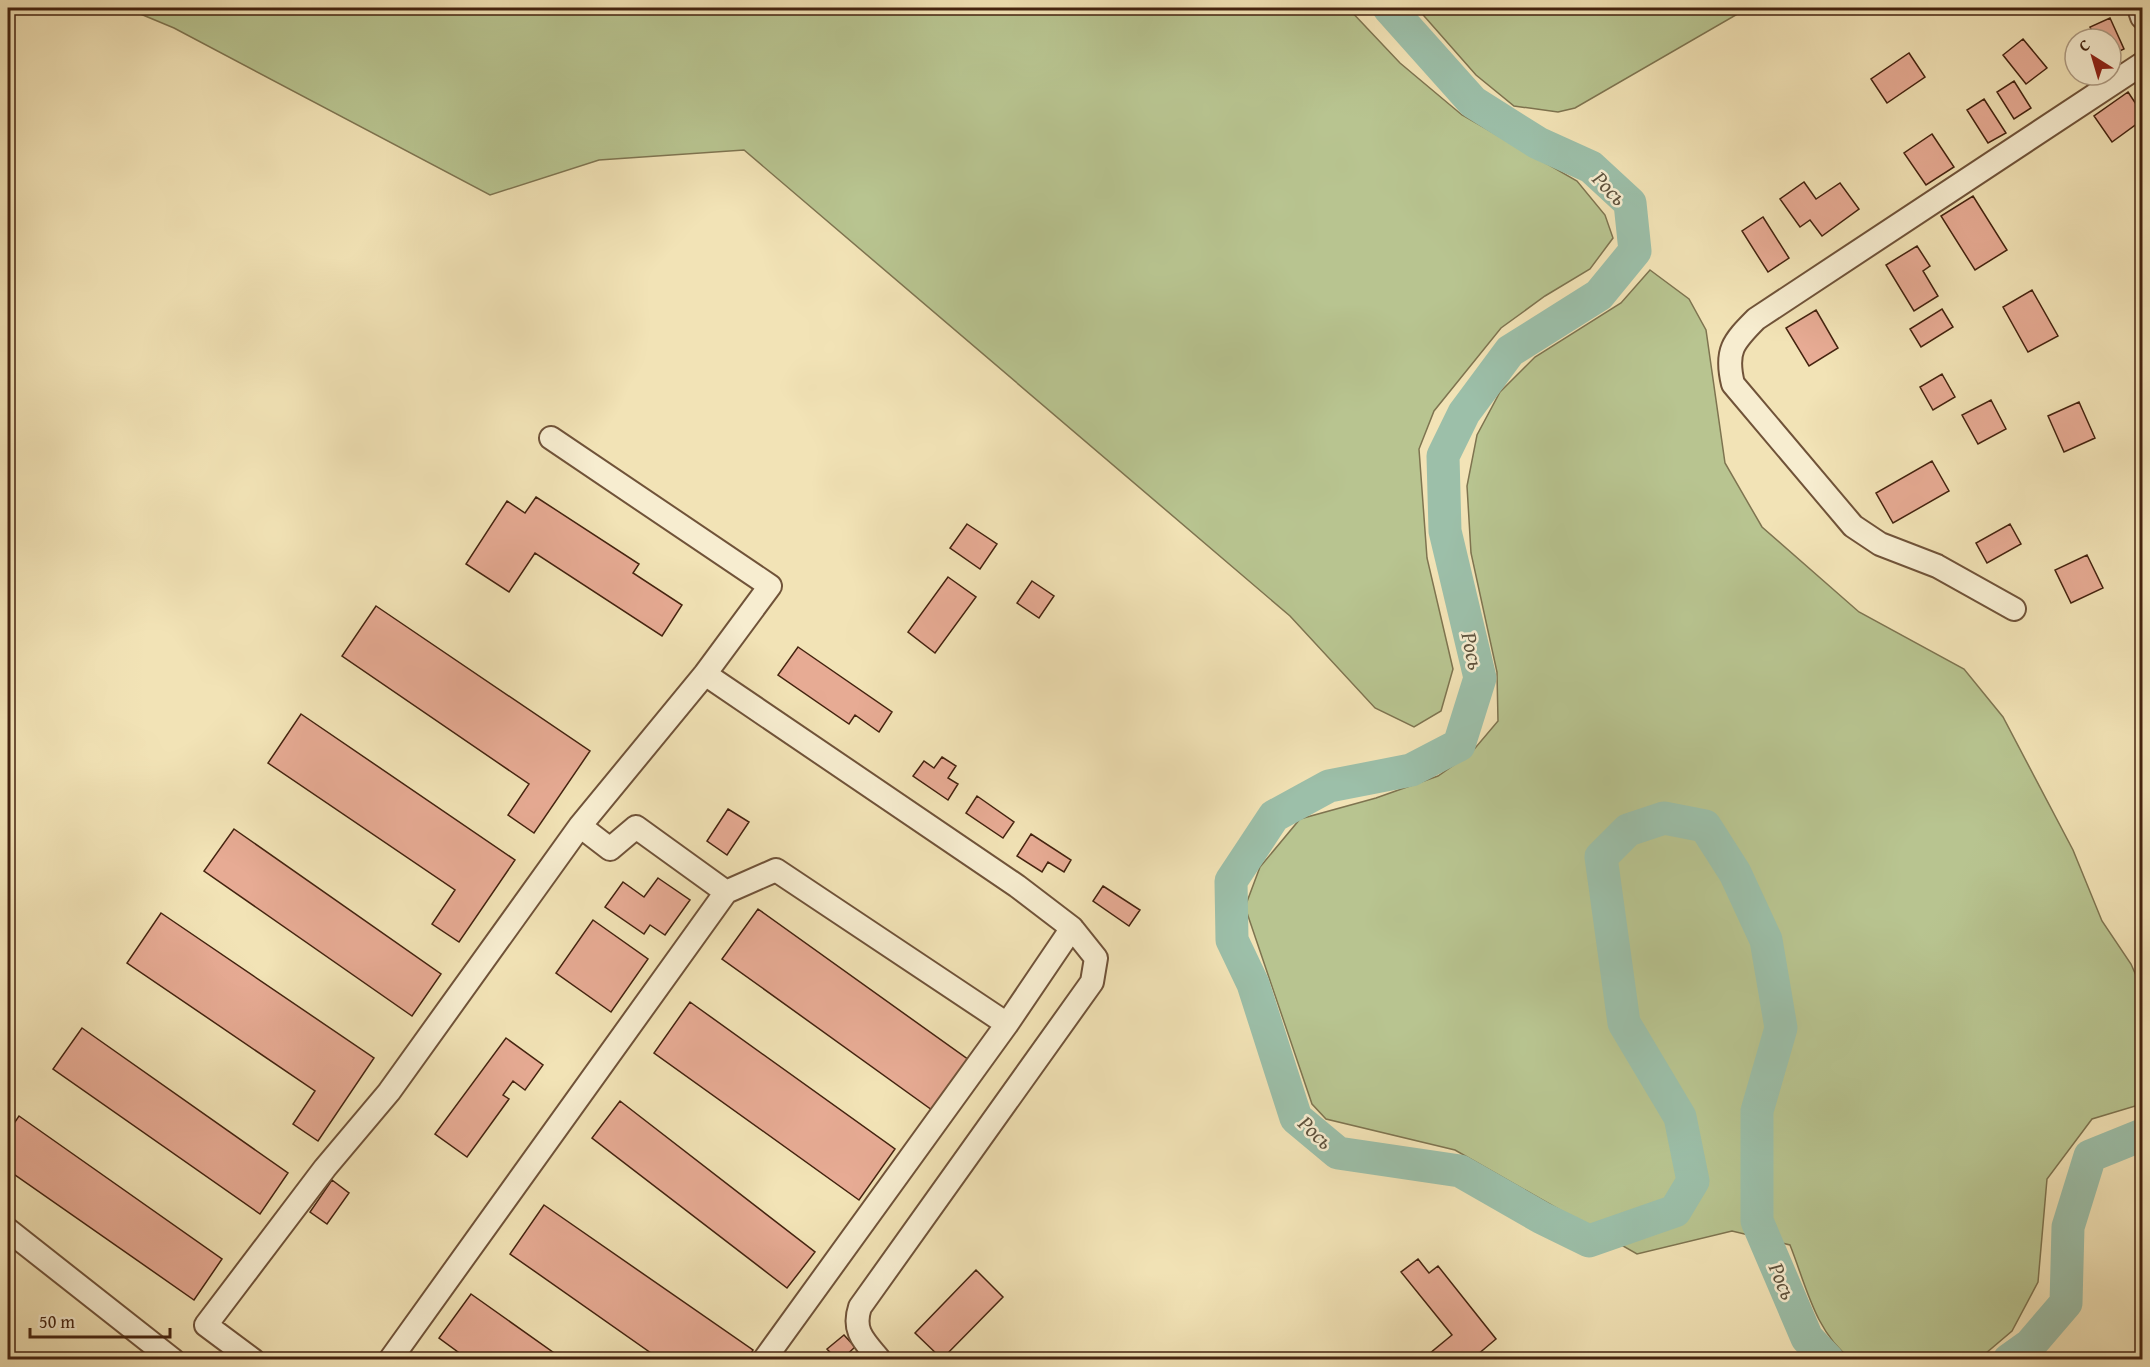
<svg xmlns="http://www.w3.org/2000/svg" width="2150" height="1367" font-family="'Gentium Book Plus',serif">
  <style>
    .green { fill: #b8c490; stroke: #7e7450; stroke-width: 1.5 }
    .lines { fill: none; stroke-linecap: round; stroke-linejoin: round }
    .river { stroke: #9cbfa9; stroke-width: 33 }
    .building { fill: #e7ab94; stroke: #44230f; stroke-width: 1.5 }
    .minor-casing { stroke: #705339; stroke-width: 26 }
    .minor { stroke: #f7edd0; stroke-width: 22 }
    .labels { text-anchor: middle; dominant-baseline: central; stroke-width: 5; stroke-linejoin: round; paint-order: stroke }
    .water-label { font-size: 22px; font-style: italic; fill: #5e523d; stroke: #f7edd0 }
  </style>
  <rect width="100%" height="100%" fill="#f2e3b6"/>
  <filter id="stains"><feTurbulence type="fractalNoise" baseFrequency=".00333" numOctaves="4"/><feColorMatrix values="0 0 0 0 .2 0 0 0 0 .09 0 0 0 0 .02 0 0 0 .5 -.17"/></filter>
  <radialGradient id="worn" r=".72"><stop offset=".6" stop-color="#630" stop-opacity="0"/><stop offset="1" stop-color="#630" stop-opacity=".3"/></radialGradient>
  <path class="green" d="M126,8h1222l52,55 62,52 115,66 28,34 8,23 -23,31 -45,27 -44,32 -67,83 -15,38 8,109 26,111 -12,42 -27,16 -39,-19 -85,-92 -546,-466 -145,10 -109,35 -316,-167z
    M1417,8h331l-173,100 -17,4 -44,-6 -38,-31z
    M1650,270l39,29 17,31 19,133 37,64 97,85 105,57 39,48 70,133 29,71 29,43 11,25v115l-50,15 -45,60 -9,103 -26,49 -33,28h-128c-36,-27 -45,-74 -61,-114l-58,-14 -95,23 -182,-104 -129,-31 -14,-15 -67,-197 15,-40 40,-48 76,-21 62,-22 33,-23 27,-32 -1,-49 -26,-119 -4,-67 10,-51 23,-43 35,-35 86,-54z"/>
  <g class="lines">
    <path class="river" d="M1389,8l84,94 65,41 53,24 39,36 5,48 -36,44 -89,56 -46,62 -21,43 2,75 35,147 -21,67 -48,25 -82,16 -55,30 -43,65 1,59 21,44 43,134 42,35 122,18 82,47 47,23 86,-30 18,-30 -13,-64 -56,-94 -23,-166 27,-27 36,-12 41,8 30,47 31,67 15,88 -24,83v110l50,117 21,22
      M2009,1360l21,-15 36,-42 2,-76 22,-71 52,-21"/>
  </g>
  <path class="building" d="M2110,18l14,31 -13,6v-16h-15l-6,-12z
    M2023,39l24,29 -21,16 -23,-29z
    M1909,53l16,24 -38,26 -16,-24z
    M2014,81l17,27 -17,11 -17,-27z
    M2128,92l14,21v7l-30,22 -18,-26z
    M1984,99l22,34 -18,10 -21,-33z
    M1932,134l22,33 -28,18 -22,-32z
    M1804,182l12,17 24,-16 19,26 -37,27 -12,-16 -10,7 -20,-28z
    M1973,196l34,54 -32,20 -34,-54z
    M1763,217l26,41 -21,14 -26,-41z
    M1917,246l13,20 -7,5 15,25 -24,15 -28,-46z
    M2032,290l26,46 -30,16 -25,-45z
    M1942,309l11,18 -32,20 -11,-18z
    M1816,310l22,38 -29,18 -23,-38z
    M1942,374l13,23 -22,13 -13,-23z
    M1991,400l15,29 -28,15 -16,-29z
    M2079,402l16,36 -31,14 -16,-36z
    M1932,461l17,30 -56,32 -17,-30z
    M536,497l103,67 -6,9 49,32 -20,31 -127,-83 -26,39 -43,-28 41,-63 18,12z
    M967,524l30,20 -17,25 -30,-21z
    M2010,524l11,20 -34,19 -11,-20z
    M2087,555l16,33 -32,15 -16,-33z
    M948,577l28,20 -41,56 -27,-21z
    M1032,581l22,15 -15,22 -22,-15z
    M376,606l214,145 -56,82 -26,-18 21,-31 -187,-128z
    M798,647l94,65 -13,20 -24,-17 -6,9 -71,-49z
    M301,714l214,146 -56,82 -27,-18 23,-34 -187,-127z
    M942,757l14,9 -8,12 10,6 -10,16 -35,-24 11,-15 10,7z
    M977,796l37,26 -11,16 -37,-25z
    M728,809l21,13 -22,33 -20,-14z
    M234,829l207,145 -29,42 -208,-145z
    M1031,834l40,26 -7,12 -16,-10 -6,10 -25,-16z
    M658,878l32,22 -25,35 -15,-10 -6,9 -39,-27 18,-25 21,15z
    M1103,886l37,24 -11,16 -36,-25z
    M758,909l211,151 -37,50 -210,-151z
    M161,913l213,145 -56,83 -25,-17 22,-33 -188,-128z
    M593,920l55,39 -37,53 -55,-39z
    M690,1002l205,147 -36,51 -205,-147z
    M82,1028l206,145 -28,41 -207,-145z
    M506,1038l37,27 -18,25 -12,-9 -10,14 6,4 -42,58 -32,-23z
    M620,1101l195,151 -28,36 -195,-150z
    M19,1116l203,143 -28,41 -186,-130v-38z
    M332,1180l17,13 -22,31 -17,-12z
    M544,1205l209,145 -6,10h-86l-151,-106z
    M1418,1259l11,14 9,-7 58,73 -25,21h-38l-4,-6 23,-19 -51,-63z
    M976,1270l27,27 -61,62 -27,-26z
    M471,1294l93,66h-95l-30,-22z
    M844,1335l11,12 -14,13h-4l-10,-11z"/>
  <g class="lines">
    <g class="minor-casing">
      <path id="minor" d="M2139,8l3,9
        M2014,609l-77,-43 -57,-22 -27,-18 -120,-142c-8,-33 0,-42 23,-65l386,-255
        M705,674l312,212 55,42 24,30 -4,24 -232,325c-8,24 4,34 19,52
        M726,892l50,-22 231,154
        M8,1230l165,130
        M253,1360l-47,-35 119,-157 64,-76 191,-266 125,-152 65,-88 -219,-148
        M390,1360l336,-468 -90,-65 -26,22 -30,-23
        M764,1360l243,-336 65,-96"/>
    </g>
    <use href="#minor" class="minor"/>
  </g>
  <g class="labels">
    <g class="water-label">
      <text transform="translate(1610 188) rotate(46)">Рось</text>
      <text transform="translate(1473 651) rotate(78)">Рось</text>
      <text transform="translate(1316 1132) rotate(43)">Рось</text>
      <text transform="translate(1783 1281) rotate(67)">Рось</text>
    </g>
  </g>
  <rect width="2150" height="1367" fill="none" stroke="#f2e3b6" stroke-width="30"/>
  <rect x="9" y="9" width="2132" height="1349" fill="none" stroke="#44230f" stroke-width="3"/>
  <rect x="15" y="15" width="2120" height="1337" fill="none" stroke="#44230f" stroke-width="1.5"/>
  <g transform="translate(2093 57) rotate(323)"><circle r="28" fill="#f7edd0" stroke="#af9c83" stroke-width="1.5"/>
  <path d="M0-4.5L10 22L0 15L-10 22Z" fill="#8f2418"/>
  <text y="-9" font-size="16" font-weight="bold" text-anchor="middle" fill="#44230f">С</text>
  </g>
  <path d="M30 1328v9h140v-9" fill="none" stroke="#44230f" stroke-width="3"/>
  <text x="39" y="1328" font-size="18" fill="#44230f" stroke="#f7edd0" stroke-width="4.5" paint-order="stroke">50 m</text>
  <rect width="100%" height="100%" filter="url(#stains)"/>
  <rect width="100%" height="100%" fill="url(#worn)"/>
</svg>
